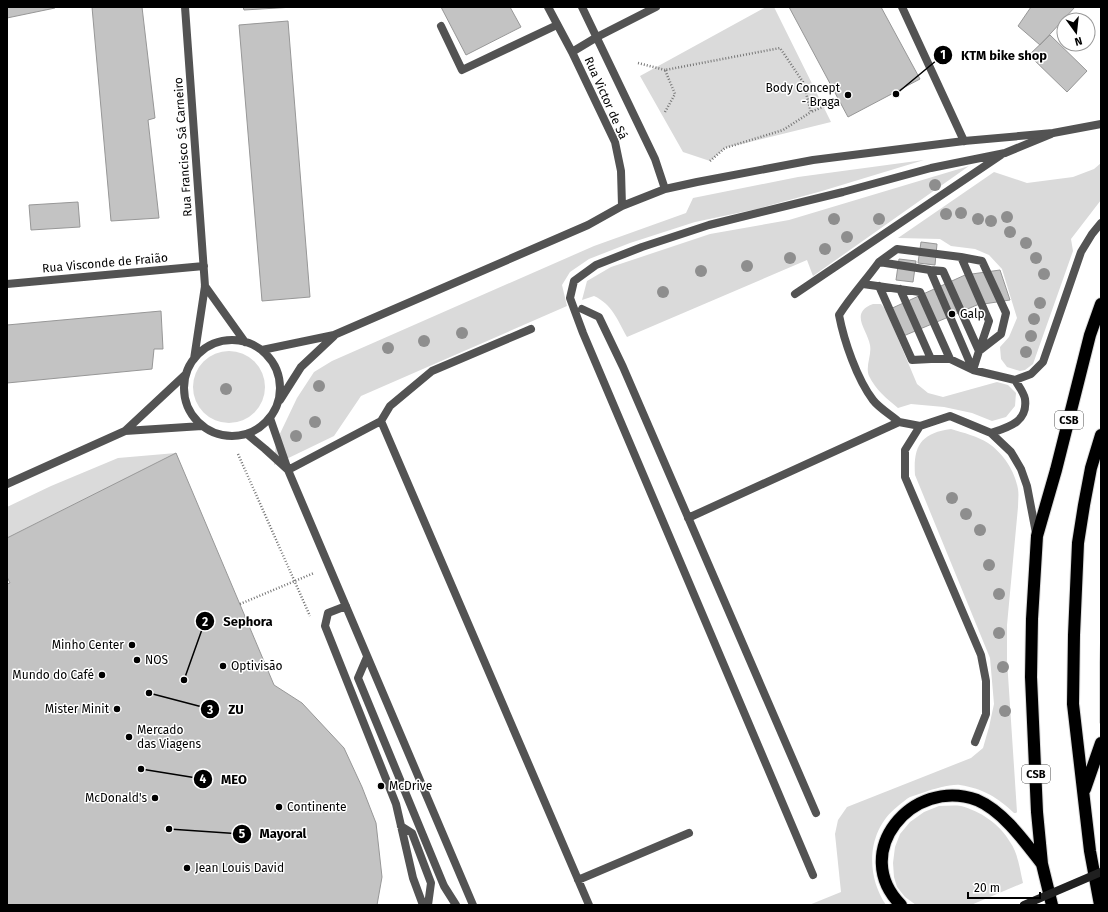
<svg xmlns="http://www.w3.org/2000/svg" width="1108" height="912" font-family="'Fira Sans',sans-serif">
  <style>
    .green { fill: #dadada }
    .building { fill: #c3c3c3; stroke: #979797 }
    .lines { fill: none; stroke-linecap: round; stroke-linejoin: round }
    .highway-casing { stroke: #dbdbdb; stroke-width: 14 }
    .path { stroke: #757575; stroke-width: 2.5; stroke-dasharray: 1 2; stroke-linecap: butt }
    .lane { stroke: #535353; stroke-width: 8 }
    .street { stroke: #535353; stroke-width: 8 }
    .highway { stroke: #000; stroke-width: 12 }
    .secondary-bridge { stroke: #202020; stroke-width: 8 }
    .tree { fill: #8e8e8e }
    .poi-dot { fill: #000; stroke: #fff; stroke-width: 1.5 }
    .labels { text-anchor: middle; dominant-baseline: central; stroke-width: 3; stroke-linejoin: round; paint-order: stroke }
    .shield { fill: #fff; stroke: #4c4c4c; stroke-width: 1 }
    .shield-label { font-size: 11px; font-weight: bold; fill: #000 }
    .poi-label { font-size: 12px; fill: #000; stroke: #fff; text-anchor: start }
    .street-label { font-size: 12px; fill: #000; stroke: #fff }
    .leader { fill: none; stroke: #000; stroke-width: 1.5 }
    .callout-dot { fill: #000; stroke: #fff; stroke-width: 1.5 }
    .mark-label { font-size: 12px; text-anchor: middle; font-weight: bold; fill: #fff }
    .callout-label { font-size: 13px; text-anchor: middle; font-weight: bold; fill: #000; stroke: #fff; stroke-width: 3; stroke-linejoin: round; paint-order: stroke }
  </style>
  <rect width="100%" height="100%" fill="#fff"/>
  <path class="green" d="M766,7h8l57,115 -106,26 -15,13 -27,-9 -43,-76z
    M924,160l-102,31 -65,18 -62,13 -65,21 -41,16 -19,13 -8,13 5,21 -206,90 -27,40 -60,29 2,-23 21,-44 17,-26 18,-11 262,-115 92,-33 7,-15 105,-21z
    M1101,163v37l-30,39 2,12 -40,113 -8,6 -5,1 -13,-4 -6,-8 -1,-12 9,-10 8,-19 -15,-49 -13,-14 -14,-6 -24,-3 -11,-7 -42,-1 96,-66 33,11 46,-6 21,-8z
    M969,166l-156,110 -6,-16 -180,77c-9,-16 -15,-33 -33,-41l-12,4 5,-19 24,-14 99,-33 79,-14z
    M873,304h8l5,6 31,74 11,9 15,4 54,-15 11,3 8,8 -1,13 -9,11 -14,4 -20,-8 -28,-6 -33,-3 -13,4c-12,-10 -22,-18 -29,-32 -4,-10 3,-21 1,-31 -3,-16 -21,-32 3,-41z
    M193 387a36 36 0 1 1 72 0a36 36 0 1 1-72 0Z
    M951,429c13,4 26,7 37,14 15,10 27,28 30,46 1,6 0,12 0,18l-11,118v35l10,152 -1,1h-2c-17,-16 -30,-24 -54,-28 -9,-1 -26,4 -35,7 -5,2 -10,3 -15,5 -4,2 -8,6 -12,9 -31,24 -33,68 -12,99h-77l32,-13 -6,-58 3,-14 9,-13 124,-49 12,-10 6,-21 5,-23 -4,-46 -75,-183c-2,-29 6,-42 36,-46z
    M176,453l-169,85v-31l44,-21 67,-28z
    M1101,622v99l-2,3v-61z
    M939,806c7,0 15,-1 22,0 19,5 39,18 49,36 8,11 10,28 13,41l-52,22h-55l-11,-8 -8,-10 -3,-10 -1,-14 2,-16 5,-13 10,-12 14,-10z"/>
  <path class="building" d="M7,7h48v1l-48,10z
    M92,7h50l13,111 -7,2 11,98 -48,3z
    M243,7h51l-50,3z
    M441,7h69l11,20 -55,28z
    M789,7h92l39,72 -72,38z
    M1031,7h44l-35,38 -22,-19z
    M288,21l22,276 -48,4 -23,-276z
    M1050,35l37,36 -20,21 -38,-37z
    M78,202l2,25 -49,3 -2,-25z
    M921,242l16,2 -2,21 -17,-2z
    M899,259l17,2 -3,21 -17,-2z
    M1000,270l10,30 -33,5 -76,32 -13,-27 77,-35z
    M161,311l2,38h-9l-2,20 -145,14v-58z
    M176,453l98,232 28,18 42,45 18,39 14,36 6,54 -5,28h-370v-321l3,-1 -3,-6v-39z"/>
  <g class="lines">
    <g class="highway-casing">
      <path id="highway" d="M1085,789l16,-46
        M901,905c-52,-52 11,-129 76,-105 26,11 48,42 65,64
        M1052,905l-10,-41 -5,-52 -6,-135 1,-58 5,-83 19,-66 34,-135 11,-31
        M1100,905l-10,-54 -17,-147 1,-69 4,-92 6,-38 7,-37 10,-33"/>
    </g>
    <path class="path" d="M638,63l27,7
      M665,112l10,-18 -10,-24 115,-22 23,34 8,30 20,-9
      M710,161l15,-13 58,-18 28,-18
      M238,454l72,162
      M240,604l74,-31"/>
    <path class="lane" d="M902,7l62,134
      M441,26l21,44 95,-45
      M879,262l18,-13 64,8 28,64 -10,30 22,-17 5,-21 -24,-52 -21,-4
      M863,284l57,8 30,67 23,11 6,-19 -36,-80 -13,-1
      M879,286l33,74 19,-1
      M900,289l31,70h19
      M795,294l206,-139
      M582,309l17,8 24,50 193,446
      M270,418l18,52 185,435
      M381,421l208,484
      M899,422c-8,-7 -20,-14 -26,-22 -16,-21 -29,-59 -34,-85 12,-19 27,-35 40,-53l51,8 43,100 42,10 16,-6 12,-12 38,-110 11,-18 9,-11
      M991,433c18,-6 37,-11 34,-34 -1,-6 -7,-14 -10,-19
      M247,434l18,15 22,20
      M288,470l93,-49 9,-15 42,-35 99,-42
      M688,518l211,-96 21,4
      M346,606l-18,7 -3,13 71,178 17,74 10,27
      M367,657l-9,21 86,208 12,19
      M975,742l11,-28v-33l-5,-26 -76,-178v-27l15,-24 30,-10 41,17 20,19 10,17 6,17 9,47
      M401,826l11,7 19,50 -3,22
      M813,875l-230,-542 -13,-35 4,-17 22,-16 46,-18 67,-22 134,-33 88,-24 74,-15 46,-19
      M578,880l111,-47"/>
    <path class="street" d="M185,7l20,279 -11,73
      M548,7l24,45 43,90 6,29 1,35
      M582,7l73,152 10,30
      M572,52l25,-15 59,-30
      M7,284l197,-18
      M205,286l40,56
      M184 388a48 48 0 1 1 96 0a48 48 0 1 1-96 0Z
      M262,350l72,-15 254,-110 34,-19 43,-17 32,-7 116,-22 151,-19 89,-8 48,-9
      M280,400l21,-33 33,-31
      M125,431l77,-5
      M7,484l118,-53 60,-56"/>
    <use href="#highway" class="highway"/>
    <path class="secondary-bridge" d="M1024,905l77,-33"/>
  </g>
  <g class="tree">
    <circle cx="935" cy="185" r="6"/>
    <circle cx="961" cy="213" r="6"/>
    <circle cx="946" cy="214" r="6"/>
    <circle cx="1007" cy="217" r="6"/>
    <circle cx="834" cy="219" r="6"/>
    <circle cx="879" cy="219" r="6"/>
    <circle cx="978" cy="219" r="6"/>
    <circle cx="991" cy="221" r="6"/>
    <circle cx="1010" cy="232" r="6"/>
    <circle cx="847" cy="237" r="6"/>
    <circle cx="1026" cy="243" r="6"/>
    <circle cx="825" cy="249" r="6"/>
    <circle cx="790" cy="258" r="6"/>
    <circle cx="1036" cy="258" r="6"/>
    <circle cx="747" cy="266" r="6"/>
    <circle cx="701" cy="271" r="6"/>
    <circle cx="1044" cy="274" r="6"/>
    <circle cx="663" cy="292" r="6"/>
    <circle cx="1040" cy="303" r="6"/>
    <circle cx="1034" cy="319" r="6"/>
    <circle cx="462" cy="333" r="6"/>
    <circle cx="1031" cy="336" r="6"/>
    <circle cx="424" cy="341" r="6"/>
    <circle cx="388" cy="348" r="6"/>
    <circle cx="1026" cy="352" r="6"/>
    <circle cx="319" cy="386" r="6"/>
    <circle cx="226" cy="389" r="6"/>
    <circle cx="315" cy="422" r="6"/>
    <circle cx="296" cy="436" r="6"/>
    <circle cx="952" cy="498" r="6"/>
    <circle cx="966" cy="514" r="6"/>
    <circle cx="980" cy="530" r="6"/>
    <circle cx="989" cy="565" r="6"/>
    <circle cx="999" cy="594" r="6"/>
    <circle cx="999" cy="633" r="6"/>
    <circle cx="1003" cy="667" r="6"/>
    <circle cx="1005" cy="711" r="6"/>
  </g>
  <g class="poi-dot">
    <circle cx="848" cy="95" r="4"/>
    <circle cx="952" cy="314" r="4"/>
    <circle cx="132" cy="645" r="4"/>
    <circle cx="137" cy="660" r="4"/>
    <circle cx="223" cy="666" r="4"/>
    <circle cx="102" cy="675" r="4"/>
    <circle cx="117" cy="709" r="4"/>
    <circle cx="129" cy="737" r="4"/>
    <circle cx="381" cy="786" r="4"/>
    <circle cx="155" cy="798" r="4"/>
    <circle cx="279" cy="807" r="4"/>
    <circle cx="187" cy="868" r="4"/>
  </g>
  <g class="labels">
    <g class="shield">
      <rect x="1055" y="411" width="28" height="18" rx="3"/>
      <rect x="1022" y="765" width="28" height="18" rx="3"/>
    </g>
    <g class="shield-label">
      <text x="1069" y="420">CSB</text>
      <text x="1036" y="774">CSB</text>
    </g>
    <g class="poi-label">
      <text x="840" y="88" text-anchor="end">Body Concept<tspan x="840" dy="14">- Braga</tspan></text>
      <text x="960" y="314">Galp</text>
      <text x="124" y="645" text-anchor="end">Minho Center</text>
      <text x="145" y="660">NOS</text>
      <text x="231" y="666">Optivisão</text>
      <text x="94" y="675" text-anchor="end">Mundo do Café</text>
      <text x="109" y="709" text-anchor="end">Mister Minit</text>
      <text x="137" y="730">Mercado<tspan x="137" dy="14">das Viagens</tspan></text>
      <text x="389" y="786">McDrive</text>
      <text x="147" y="798" text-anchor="end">McDonald's</text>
      <text x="287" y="807">Continente</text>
      <text x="195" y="868">Jean Louis David</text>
    </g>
    <g class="street-label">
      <text transform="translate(606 98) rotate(66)">Rua Victor de Sá</text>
      <text transform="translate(183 147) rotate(-94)">Rua Francisco Sá Carneiro</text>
      <text transform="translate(105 263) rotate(-5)">Rua Visconde de Fraião</text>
    </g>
  </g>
  <path class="leader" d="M896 94L943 55M184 680L205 621M149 693L210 709M141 769L203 779M169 829L242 834"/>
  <g class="callout-dot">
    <circle cx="896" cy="94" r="4"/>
    <circle cx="184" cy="680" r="4"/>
    <circle cx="149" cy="693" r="4"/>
    <circle cx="141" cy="769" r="4"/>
    <circle cx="169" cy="829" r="4"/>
    <circle cx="943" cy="55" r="10"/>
    <circle cx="205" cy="621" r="10"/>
    <circle cx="210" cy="709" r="10"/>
    <circle cx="203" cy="779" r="10"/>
    <circle cx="242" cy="834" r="10"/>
  </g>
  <g class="mark-label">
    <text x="943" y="59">1</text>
    <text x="205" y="626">2</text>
    <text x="210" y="714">3</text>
    <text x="203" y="783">4</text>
    <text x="242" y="838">5</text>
  </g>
  <g class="callout-label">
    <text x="1004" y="60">KTM bike shop</text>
    <text x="248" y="626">Sephora</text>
    <text x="236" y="714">ZU</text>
    <text x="234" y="784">MEO</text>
    <text x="283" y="838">Mayoral</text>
  </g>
  <rect width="1108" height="912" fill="none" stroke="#000000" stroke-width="16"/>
  <g transform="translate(1076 32) rotate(165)"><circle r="19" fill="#ffffff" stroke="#999999"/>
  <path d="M0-3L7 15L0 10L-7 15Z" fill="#000000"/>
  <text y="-6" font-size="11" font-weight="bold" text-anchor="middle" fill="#000000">N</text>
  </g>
  <path d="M968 892v6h72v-6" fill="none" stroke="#000000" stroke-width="2"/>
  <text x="974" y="892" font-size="12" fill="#000000" stroke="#ffffff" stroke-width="3" paint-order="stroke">20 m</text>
</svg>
